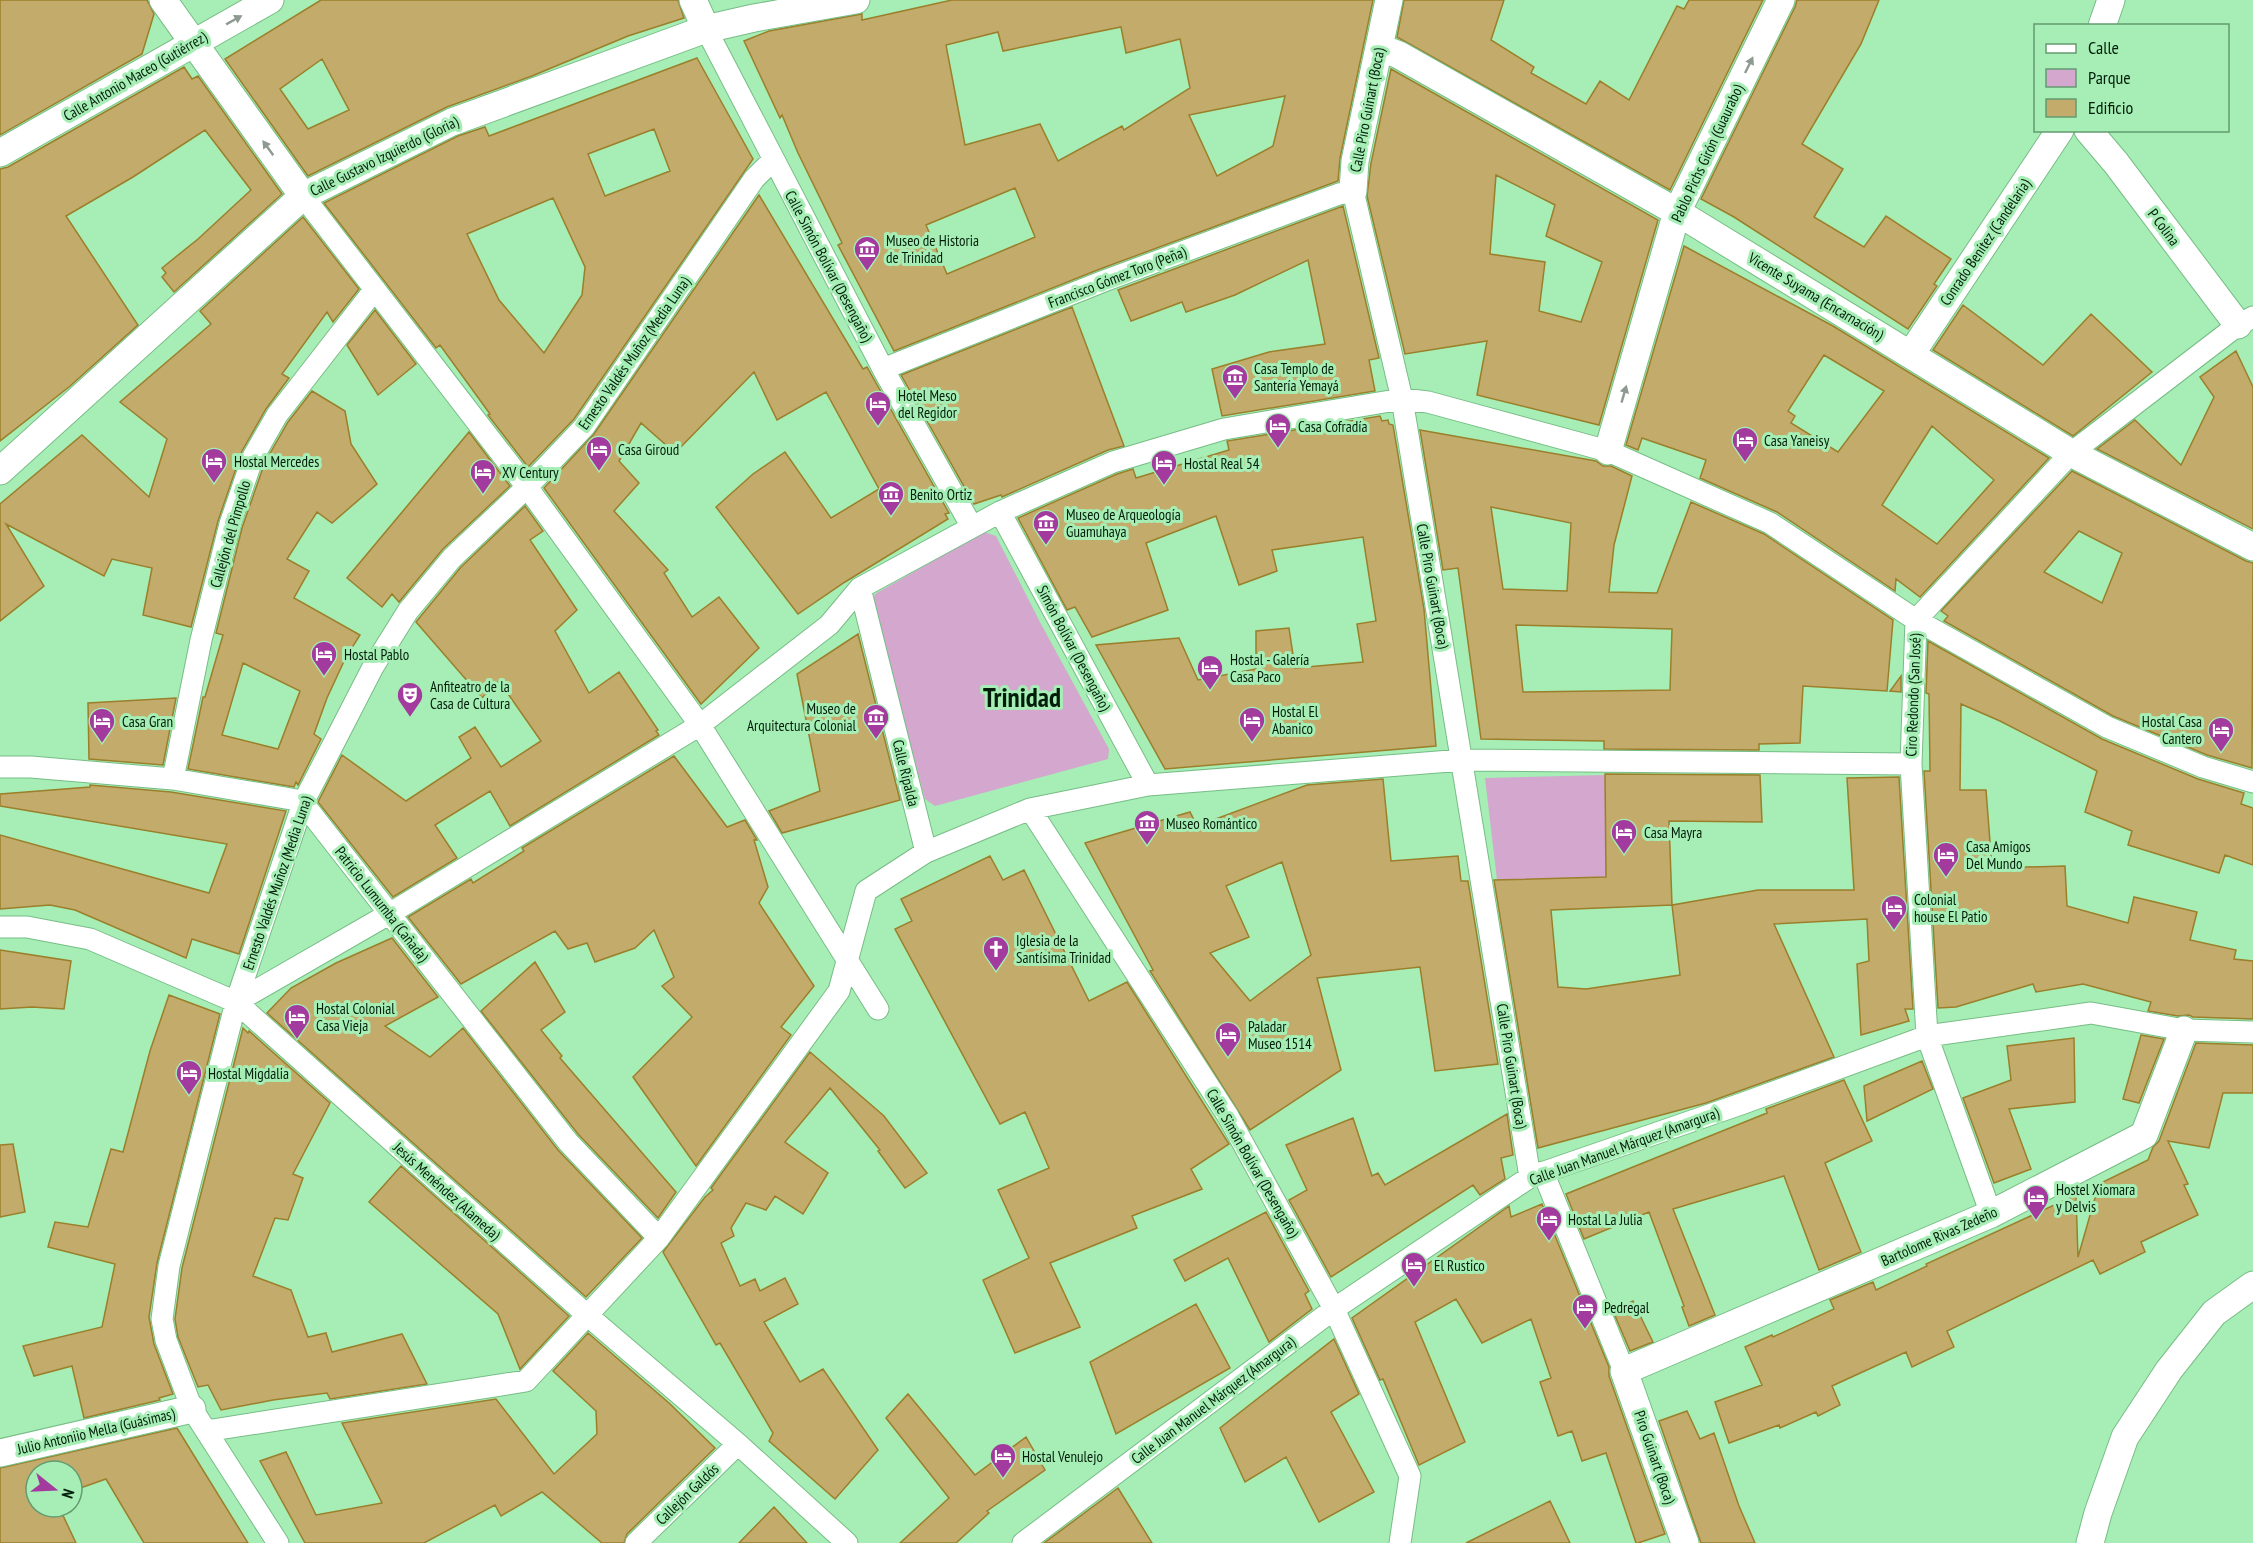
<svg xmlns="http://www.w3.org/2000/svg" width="2253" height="1543" font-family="'PT Sans Narrow',sans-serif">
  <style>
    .green { fill: #d3a7ce }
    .building { fill: #c2ab6b; stroke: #9b7f2a; stroke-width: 1.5; fill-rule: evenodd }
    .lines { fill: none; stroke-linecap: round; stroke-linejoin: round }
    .pedestrian-casing { stroke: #77bd86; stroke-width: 23 }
    .minor-casing { stroke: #77bd86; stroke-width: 29 }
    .pedestrian { stroke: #fff; stroke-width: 21 }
    .minor { stroke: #fff; stroke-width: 27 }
    .oneway { fill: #8d9a91 }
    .labels { text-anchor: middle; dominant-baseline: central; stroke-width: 6; stroke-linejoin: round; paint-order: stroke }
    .street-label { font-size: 15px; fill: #021e0a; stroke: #a6eeb5 }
    .poi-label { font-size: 15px; fill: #021e0a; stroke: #a6eeb5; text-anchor: start }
    .town-label { font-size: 27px; font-weight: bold; fill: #021e0a; stroke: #a6eeb5 }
  </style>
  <rect width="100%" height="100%" fill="#a6eeb5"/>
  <path class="green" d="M984,532l12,4 45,88 68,125 -1,10 -173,47 -10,-7 -53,-194 3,-11z
    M1605,775l1,102 -109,3 -12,-102z"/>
  <path class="building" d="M0,0h147l7,14 -12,40 -142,81z
    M321,0h357l6,18 -56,18 -96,40 -85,31 -139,69 -83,-117zM322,59l27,51 -41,19 -28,-40z
    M952,0h421l-33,158 -2,23 -238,88 -206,82 -56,-106 4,-2 -44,-90 -16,-38 -2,3 -36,-77 25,-10 93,-17v6zM1121,27l5,26 54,-14 10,49 -66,42 -2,-4 -64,35 -18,-37 -75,21 -19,-100 52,-13 5,19zM1285,96l-12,50 -56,30 -28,-61zM1015,188l20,49 -88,37 -21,-49z
    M1404,0h100l-13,40 43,27 -3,6 55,31 14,-23 29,19 48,-94 7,3 5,-9h74l-93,190 -273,-153z
    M1797,0h82l-18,44 -59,100 41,25 -29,48 50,30 22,-31 65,43 -17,25 3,2 -29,43 -174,-112 -33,-18 94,-192z
    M697,58l56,101 -179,260 -46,48 -40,-52 2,-1 -50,-69 -4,3 -112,-145 134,-67 27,-9 4,9zM654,129l16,42 -65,25 -17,-42zM553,198l32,69 -3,28 -38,58 -45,-53 -32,-66z
    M184,67l8,12 6,-3 84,118 -108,98 -12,-15 4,-4 -4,-5 36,-29 53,-49 -46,-60 -72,47 -67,39 72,109 -69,62 -69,54v-272l8,-2z
    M1391,69l267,151 -59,205 -122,-30 10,-54 -82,13 -38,-158 4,-33zM1496,175l59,30 -9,31 56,26 -21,60 -42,-11 6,-49 -55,-8z
    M759,195l104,174 4,-2 82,146 -4,1 3,5 -103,63 -47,32 -82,-107 37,-33 32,-22 46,66 48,-29 -53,-97 -49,28 -23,-48 -79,81 -34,-30 -22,38 20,22 -25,28 54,59 -4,3 28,44 27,-20 40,51 -58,56 -157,-216 50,-54z
    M1343,206l36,152 -10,2 6,31 -153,25 -10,-47 57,-17 56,-8 -17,-84 -73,35 -49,17 -4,-10 -51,19 -13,-31z
    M303,217l56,72 -26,33 -6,-10 -45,62 7,4 -23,31 -24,42 -24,70 -27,106 -48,-12 9,-47 -40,-9 -8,17 -98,-52 38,62 -44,35v-117l82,-69 67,62 18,-58 -47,-37 91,-78 -11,-13z
    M1684,246l149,80 216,132 -129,139 -24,-18 -1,12 -118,-79 -77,-34 6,-18 -64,-22 -4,12 -12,-5zM1824,355l60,36 -46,61 -47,-29 4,-7 -7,-5zM1932,426l62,54 -57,64 -55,-39z
    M1963,305l80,60 48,-51 61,58 -79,64 -140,-86z
    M1072,307l52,139 -16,4 -106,47 -1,-2 -27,9 -73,-129z
    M375,310l41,54 -38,31 -31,-50z
    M2236,351l17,36v142l-156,-80 38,-29 46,45 33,-68 -14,-20z
    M312,391l33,20 6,33 26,40 -45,39 -15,-11 -30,47 22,12 -15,27 66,37 -14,22 -19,41 -13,36 7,5 -23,46 -2,-3 -2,5 -106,-18 15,-72h2l18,-62 -7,-2 26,-105 23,-66 23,-40zM243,663l57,28 -22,58 -56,-14z
    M1380,416l2,5 6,-1 1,4 4,1 31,184 12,137 -271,23 -69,-124 83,-7 19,42 58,-11v-38l33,-3 6,40 68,-6 -6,-38 19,-3 -13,-84 -91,13 5,21 -38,14 -23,-69 -70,27 22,67 -76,27 -17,-30 -8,3 -49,-92 99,-44 16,-5 3,9 93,-28 -2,-9z
    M1420,430l176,31 7,5h8l21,10 -18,69 -5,47 48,1 34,-91 73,32 129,86 -6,71 -84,-5 -3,57 -41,1v6l-155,-1v-8l-123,-2 -23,-171 -15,2zM1491,507l80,16 -4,68 -64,-2zM1516,625l156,4 -2,61 -147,2z
    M469,432l41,54 -67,63 -44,53 -7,-8 -10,13 -35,-29z
    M2072,471l174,90 7,2 -1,205 -45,-13 -94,-39 -169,-95 4,-5 -7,-5zM2079,531l43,22 -20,50 -58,-31z
    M525,506l18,25 -13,9 47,70 -22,21 34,62 30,-21 39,58 -2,1 3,4 -149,91 -20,-35 -55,34 22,33 -64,39 -75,-95 24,-47 64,46 65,-43 -12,-21 16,-10 26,40 40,-26 -42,-60 -17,17 -66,-76 45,-55z
    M858,634l42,166 -118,33 -13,-22 51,-20 -23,-117z
    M1928,641l174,98 96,40 46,14 -3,11 12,4v57l-28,-10 -6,18 -91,-28 4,-14 -47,-19 12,-41 -97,-50 -39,-17 -1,86h26l6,78 73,-2 2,40 61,17 6,-26 63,15 -7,28 46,10 -2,9 19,2v58l-60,-2 -4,-2 -11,1 -30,-5 3,-9 -68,-18 -47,8 -3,-8 -77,23 -18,1 -14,-237h6l-1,-77 -3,-1z
    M1901,676v16l-11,-1z
    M176,698l-13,67 -74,-6 -1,-56z
    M674,756l53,71 18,-7 12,20h-3l14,47 -9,16 55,83 -33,41 10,8 -95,131 -63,-89 59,-60 -30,-31 12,-9 -20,-47 -19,18 -40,14 -8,-19 -19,6 -13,-18 -94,53 -53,-67 63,-38 2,4 51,-32 -2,-3z
    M1605,774l155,1 2,47 -93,-1 3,84 86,-15h96l-7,-112 52,-1 14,232h-8l4,12 -48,14 -4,-71 12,-3 -2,-42 -93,5 60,133 -128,46 -168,45 -44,-268 112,-3zM1672,905l8,70 -94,14 -28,-2 -7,-77z
    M1383,779l8,82 67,-5 3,25h7l30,183 -63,7 -15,-104 -103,11 24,92 -91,60 -100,-159 3,-1 -68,-127 105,-31 7,14 110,-41zM1282,862l29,93 -61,46 -40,-48 39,-16 -23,-51z
    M90,785l81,7 115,19 -47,143 -47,-15 -6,19 -111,-48 -25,-5 -50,4v-74l209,58 18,-49 -227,-38v-12l90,-7z
    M990,856l13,24 21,-10 65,131 38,-19 102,162 -38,25 11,20 -70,27 5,12 -87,35 30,64 -65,26 -32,-73 46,-22 -31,-68 51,-22 -24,-56 -25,12 -105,-195 17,-8 -11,-22z
    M392,938l46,59 -53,29 45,31 33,-29 95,122 84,88 -56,59 -319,-284 24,-25 45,-25z
    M0,950l71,11 -7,48 -32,-2 -32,2z
    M535,962l30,50 -24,18 21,26 -2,2 116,134 -18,26 -80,-84 -97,-123z
    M169,995l51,19 -63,249 -8,54 5,27 19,50 -14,4 1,2 -76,18 -12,-52 -38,10 -11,-30 79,-19 13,-63 -67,-17 7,-25 33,5 23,-78 12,3 27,-101z
    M243,1028l5,5 1,-2 81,72 -37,71 10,4 -15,42 -13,-2 -22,58 38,14 17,47 18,-4 6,19 70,-18 25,50 -97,15 -3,-6 -54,7 -52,10 -13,-25 -10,2 -20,-50 -3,-18 7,-51z
    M2141,1035l23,4 -25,64 -16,-4z
    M2074,1038l1,64 -66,7 22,60 -37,14 -31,-85 48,-18 -4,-34z
    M2196,1043l57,2v48h-30l-14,55 -41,-7 20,43 -4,1 14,30 -57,27 4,10 -45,22 -7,-14 -146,71 7,16 -42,20 -6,-15 -74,34 8,19 -22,11 -2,-4 -36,16 -1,-3 -50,18 -14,-41 47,-17 -17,-38 27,-12 1,2 61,-28 -4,-9 43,-18 3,8 51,-24 -1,-2 150,-69 2,62 21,-73 49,-24 5,-13 6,-6z
    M810,1052l74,64 43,57 -22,15 -27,-37 2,-1 -50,-62 -45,54 43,31 -25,41 -28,-18 -9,14 -20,-7 -15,25 3,8 -13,7 19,43 15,-7 5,12 25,-13 13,26 -34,18 36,60 23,-13 55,81 -43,49 -66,-58 4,-8 -53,-90 -4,2 -53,-93 42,-55 8,-7 -2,-2z
    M1922,1061l11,28 -66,32 -3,-35z
    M1844,1080l28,61 -47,22 36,89 -42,18 -35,-94 -111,33 42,106 -26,11 -7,-19 2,-1 -35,-94 -65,27 -18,-45 201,-81 -1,-4z
    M1507,1114l6,41 -12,3 4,21 -25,16 -7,-10 -142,92 -42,-77 18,-10 -21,-45 67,-27 19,58 6,-3 7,12z
    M13,1144l12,68 -25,5v-72z
    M401,1166l168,150 -49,53 -22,-55 -129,-112z
    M1542,1204l67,163v9l56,158 -27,9h-2l-30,-90 -24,8 -10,-30 -14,5 -18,-54 11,-4 -20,-59 -49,24 -26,-44 -41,23 50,120 -46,23 -36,-86 -3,1 -28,-62 157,-112 2,11z
    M1266,1212l43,79 -4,3 7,15 -43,33 -41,-84 -43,23 -11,-21z
    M1633,1301l20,41 -23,9 -17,-40z
    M1196,1304l34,64 -114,66 -26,-72z
    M588,1333l81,70 46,45 -88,86 -3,9h-22l-60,-51 -41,24 -6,-11 -71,38h-119l-45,-82 26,-9 30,63 66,-12 -40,-80 154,-24 58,75 43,-40 -1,-23 -43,-40z
    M1334,1339l25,55 -28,18 43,80 -55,30 -33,-65 -41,25 -25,-54z
    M908,1394l67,81 51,-38 19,33 -58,41 2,2 -33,30h-56l49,-45 -63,-80z
    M1687,1411l13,28 14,-6 25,73 16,37h-54l-42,-122z
    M177,1428l71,115h-104l-38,-64 -34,12v-20h-36v36h23l17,36h-76v-75z
    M1118,1488l34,55h-108z
    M1550,1501l20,42h-104z
    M774,1507l33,36h-68z"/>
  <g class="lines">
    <g class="pedestrian-casing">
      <path id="pedestrian" d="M706,29l177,340 89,158
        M303,196l224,291 173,238 178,284
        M883,369l221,-88 235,-87 14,-3 49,208 128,778
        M1000,512l148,273
        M860,588l66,264
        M0,767h31l142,12 124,21 6,3 265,339 91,96
        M173,779l28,-139 29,-116 23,-67 24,-42 98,-126
        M1030,809l198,307 106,193 76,167 -10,67
        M0,927h27l63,12 146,63 351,313 151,129 109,99
        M236,1002l153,-88 311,-189 129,-100 31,-37 140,-76 113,-50 111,-33 178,-30 26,3 180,49 162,72 146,97 191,107 96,40 50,15
        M1543,1172l81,199
        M1991,1214l-64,-178 -16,-272 5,-144 155,-167 167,-128 15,-8
        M206,1431l320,-50 133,-143 180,-247 27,-100 60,-39 104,-43 118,-24 315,-25 448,4
        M278,1543l-86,-134 -26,-69 -4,-21 7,-53 67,-264 67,-199 70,-136 35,-56 44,-53 75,-71 57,-60 170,-248 19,-19
        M636,1543l102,-99
        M1023,1543l311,-234 196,-132 211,-73 186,-68 164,-23 93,17 69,2"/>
    </g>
    <g class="minor-casing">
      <path id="minor" d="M163,0l140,196
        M693,0l13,29
        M2102,26l9,-26
        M1379,47l20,8 278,157 394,241 182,94
        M2088,130l28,33 122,162
        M0,153l270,-153
        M1353,191l2,-30 34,-161
        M1911,354l149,-224
        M1608,451l69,-239 104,-212
        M0,471l303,-275 149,-74 254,-93 48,-11 102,-18
        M0,1453l192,-44
        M1685,1543l-61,-172 367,-157 153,-79 40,-105
        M2090,1543l8,-30 27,-76 44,-67 45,-57 39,-28"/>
    </g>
    <use href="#pedestrian" class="pedestrian"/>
    <use href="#minor" class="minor"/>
  </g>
  <defs><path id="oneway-solid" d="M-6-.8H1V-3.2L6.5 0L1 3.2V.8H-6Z" transform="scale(1.5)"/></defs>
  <g class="oneway">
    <use href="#oneway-solid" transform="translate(234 20) rotate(-29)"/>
    <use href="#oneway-solid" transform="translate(1749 65) rotate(-64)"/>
    <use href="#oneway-solid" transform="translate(268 148) rotate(-126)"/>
    <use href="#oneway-solid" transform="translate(1624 394) rotate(-74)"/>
  </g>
  <defs>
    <g id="museum-pin" transform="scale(1.35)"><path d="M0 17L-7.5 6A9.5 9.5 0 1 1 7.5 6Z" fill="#a33b9e" stroke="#a6eeb5"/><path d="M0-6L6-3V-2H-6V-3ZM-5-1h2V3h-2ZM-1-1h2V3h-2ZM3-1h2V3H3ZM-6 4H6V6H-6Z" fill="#fff"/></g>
    <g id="hotel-pin" transform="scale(1.35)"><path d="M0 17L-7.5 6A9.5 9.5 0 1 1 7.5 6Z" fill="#a33b9e" stroke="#a6eeb5"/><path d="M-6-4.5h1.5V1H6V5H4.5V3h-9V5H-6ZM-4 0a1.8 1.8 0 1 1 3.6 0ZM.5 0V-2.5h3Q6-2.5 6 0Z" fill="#fff"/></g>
    <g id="theatre-pin" transform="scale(1.35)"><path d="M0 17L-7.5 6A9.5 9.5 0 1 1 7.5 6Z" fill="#a33b9e" stroke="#a6eeb5"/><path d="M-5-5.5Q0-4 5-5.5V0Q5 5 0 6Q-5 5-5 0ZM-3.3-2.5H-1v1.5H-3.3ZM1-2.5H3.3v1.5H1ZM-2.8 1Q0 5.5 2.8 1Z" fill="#fff"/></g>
    <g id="church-pin" transform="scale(1.35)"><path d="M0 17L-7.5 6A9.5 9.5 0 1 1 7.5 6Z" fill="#a33b9e" stroke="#a6eeb5"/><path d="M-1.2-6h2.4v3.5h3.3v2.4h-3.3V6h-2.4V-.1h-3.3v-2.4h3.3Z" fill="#fff"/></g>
  </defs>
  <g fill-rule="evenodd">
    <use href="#museum-pin" x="867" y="249"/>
    <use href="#museum-pin" x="1235" y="377"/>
    <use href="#hotel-pin" x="878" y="404"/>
    <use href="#hotel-pin" x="1278" y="426"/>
    <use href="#hotel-pin" x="1745" y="440"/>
    <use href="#hotel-pin" x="599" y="449"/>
    <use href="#hotel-pin" x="214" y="461"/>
    <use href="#hotel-pin" x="1164" y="463"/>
    <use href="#hotel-pin" x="483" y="472"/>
    <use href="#museum-pin" x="891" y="494"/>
    <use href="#museum-pin" x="1046" y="523"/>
    <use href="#hotel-pin" x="324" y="654"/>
    <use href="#hotel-pin" x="1210" y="668"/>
    <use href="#theatre-pin" x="410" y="695"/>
    <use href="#museum-pin" x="876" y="717"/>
    <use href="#hotel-pin" x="1252" y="720"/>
    <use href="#hotel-pin" x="102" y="721"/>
    <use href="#hotel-pin" x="2221" y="730"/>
    <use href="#museum-pin" x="1147" y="823"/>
    <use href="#hotel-pin" x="1624" y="832"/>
    <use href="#hotel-pin" x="1946" y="855"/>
    <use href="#hotel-pin" x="1894" y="908"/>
    <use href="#church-pin" x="996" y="949"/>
    <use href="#hotel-pin" x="297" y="1017"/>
    <use href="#hotel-pin" x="1228" y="1035"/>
    <use href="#hotel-pin" x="189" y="1073"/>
    <use href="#hotel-pin" x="2036" y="1198"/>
    <use href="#hotel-pin" x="1549" y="1219"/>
    <use href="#hotel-pin" x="1414" y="1265"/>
    <use href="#hotel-pin" x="1585" y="1307"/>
    <use href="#hotel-pin" x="1003" y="1456"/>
  </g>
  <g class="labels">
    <g class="street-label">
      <text transform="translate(135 76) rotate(-30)">Calle Antonio Maceo (Gutiérrez)</text>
      <text transform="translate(1367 110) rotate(-79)">Calle Piro Guinart (Boca)</text>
      <text transform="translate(1707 153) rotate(-65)">Pablo Pichs Girón (Guaurabo)</text>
      <text transform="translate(384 156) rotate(-26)">Calle Gustavo Izquierdo (Gloria)</text>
      <text transform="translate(2164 227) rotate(53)">P Colina</text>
      <text transform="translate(1985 242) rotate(-56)">Conrado Benítez (Candelaria)</text>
      <text transform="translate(829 266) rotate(62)">Calle Simón Bolívar (Desengaño)</text>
      <text transform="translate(1117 277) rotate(-21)">Francisco Gómez Toro (Peña)</text>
      <text transform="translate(1816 296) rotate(31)">Vicente Suyama (Encarnación)</text>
      <text transform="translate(634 353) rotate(-55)">Ernesto Valdés Muñoz (Media Luna)</text>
      <text transform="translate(230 534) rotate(-74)">Callejón del Pimpollo</text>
      <text transform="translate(1433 586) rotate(80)">Calle Piro Guinart (Boca)</text>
      <text transform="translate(1074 648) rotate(62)">Simón Bolívar (Desengaño)</text>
      <text transform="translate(1913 695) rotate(-88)">Ciro Redondo (San José)</text>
      <text transform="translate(906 773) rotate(76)">Calle Ripalda</text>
      <text transform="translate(277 883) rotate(-71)">Ernesto Valdés Muñoz (Media Luna)</text>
      <text transform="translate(382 904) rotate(52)">Patricio Lumumba (Cañada)</text>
      <text transform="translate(1512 1066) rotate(81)">Calle Piro Guinart (Boca)</text>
      <text transform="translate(1624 1146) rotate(-20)">Calle Juan Manuel Márquez (Amargura)</text>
      <text transform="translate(1253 1163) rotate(60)">Calle Simón Bolívar (Desengaño)</text>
      <text transform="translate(447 1191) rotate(42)">Jesús Menéndez (Alameda)</text>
      <text transform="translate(1939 1236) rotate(-24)">Bartolome Rivas Zedeño</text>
      <text transform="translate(1213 1400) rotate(-37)">Calle Juan Manuel Márquez (Amargura)</text>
      <text transform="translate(96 1431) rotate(-13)">Julio Antoniio Mella (Guásimas)</text>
      <text transform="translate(1655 1457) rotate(71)">Piro Guinart (Boca)</text>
      <text transform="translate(687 1494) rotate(-44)">Callejón Galdós</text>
    </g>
    <g class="poi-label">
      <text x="886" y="240">Museo de Historia<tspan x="886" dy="17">de Trinidad</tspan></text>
      <text x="1254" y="368">Casa Templo de<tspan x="1254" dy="17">Santería Yemayá</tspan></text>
      <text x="898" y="395">Hotel Meso<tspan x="898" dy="17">del Regidor</tspan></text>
      <text x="1298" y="426">Casa Cofradía</text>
      <text x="1764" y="440">Casa Yaneisy</text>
      <text x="618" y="449">Casa Giroud</text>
      <text x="234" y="461">Hostal Mercedes</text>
      <text x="1184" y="463">Hostal Real 54</text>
      <text x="502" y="472">XV Century</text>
      <text x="910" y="494">Benito Ortiz</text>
      <text x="1066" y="514">Museo de Arqueología<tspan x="1066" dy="17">Guamuhaya</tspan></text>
      <text x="344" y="654">Hostal Pablo</text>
      <text x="1230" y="659">Hostal - Galería<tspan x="1230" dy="17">Casa Paco</tspan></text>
      <text x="430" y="686">Anfiteatro de la<tspan x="430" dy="17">Casa de Cultura</tspan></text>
      <text x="856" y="708" text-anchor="end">Museo de<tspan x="856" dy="17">Arquitectura Colonial</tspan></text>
      <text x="1272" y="711">Hostal El<tspan x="1272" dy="17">Abanico</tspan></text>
      <text x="122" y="721">Casa Gran</text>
      <text x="2202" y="721" text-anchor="end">Hostal Casa<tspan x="2202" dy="17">Cantero</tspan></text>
      <text x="1166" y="823">Museo Romántico</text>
      <text x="1644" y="832">Casa Mayra</text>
      <text x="1966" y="846">Casa Amigos<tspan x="1966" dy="17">Del Mundo</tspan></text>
      <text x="1914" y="899">Colonial<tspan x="1914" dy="17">house El Patio</tspan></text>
      <text x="1016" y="940">Iglesia de la<tspan x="1016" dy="17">Santísima Trinidad</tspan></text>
      <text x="316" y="1008">Hostal Colonial<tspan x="316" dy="17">Casa Vieja</tspan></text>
      <text x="1248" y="1026">Paladar<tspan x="1248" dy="17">Museo 1514</tspan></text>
      <text x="208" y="1073">Hostal Migdalia</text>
      <text x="2056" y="1189">Hostel Xiomara<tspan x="2056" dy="17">y Delvis</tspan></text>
      <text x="1568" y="1219">Hostal La Julia</text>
      <text x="1434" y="1265">El Rustico</text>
      <text x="1604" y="1307">Pedregal</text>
      <text x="1022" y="1456">Hostal Venulejo</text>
    </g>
    <g class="town-label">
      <text x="1022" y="697">Trinidad</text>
    </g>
  </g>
  <rect x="2034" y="24" width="195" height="108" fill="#a6eeb5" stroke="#649b71" stroke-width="1.5"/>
  <rect x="2046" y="44" width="30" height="9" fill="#ffffff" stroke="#649b71" stroke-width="1.5"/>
  <text x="2088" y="54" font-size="18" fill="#021e0a">Calle</text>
  <rect x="2046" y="69" width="30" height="18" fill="#d3a7ce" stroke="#649b71" stroke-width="1.5"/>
  <text x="2088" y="84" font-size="18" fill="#021e0a">Parque</text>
  <rect x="2046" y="99" width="30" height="18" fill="#c2ab6b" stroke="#649b71" stroke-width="1.5"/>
  <text x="2088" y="114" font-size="18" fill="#021e0a">Edificio</text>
  <g transform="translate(54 1489) rotate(108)"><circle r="28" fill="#a6eeb5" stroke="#649b71" stroke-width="1.5"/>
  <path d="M0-4.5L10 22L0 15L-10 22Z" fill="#a33b9e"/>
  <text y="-9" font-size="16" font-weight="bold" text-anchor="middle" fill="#021e0a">N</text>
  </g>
</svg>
